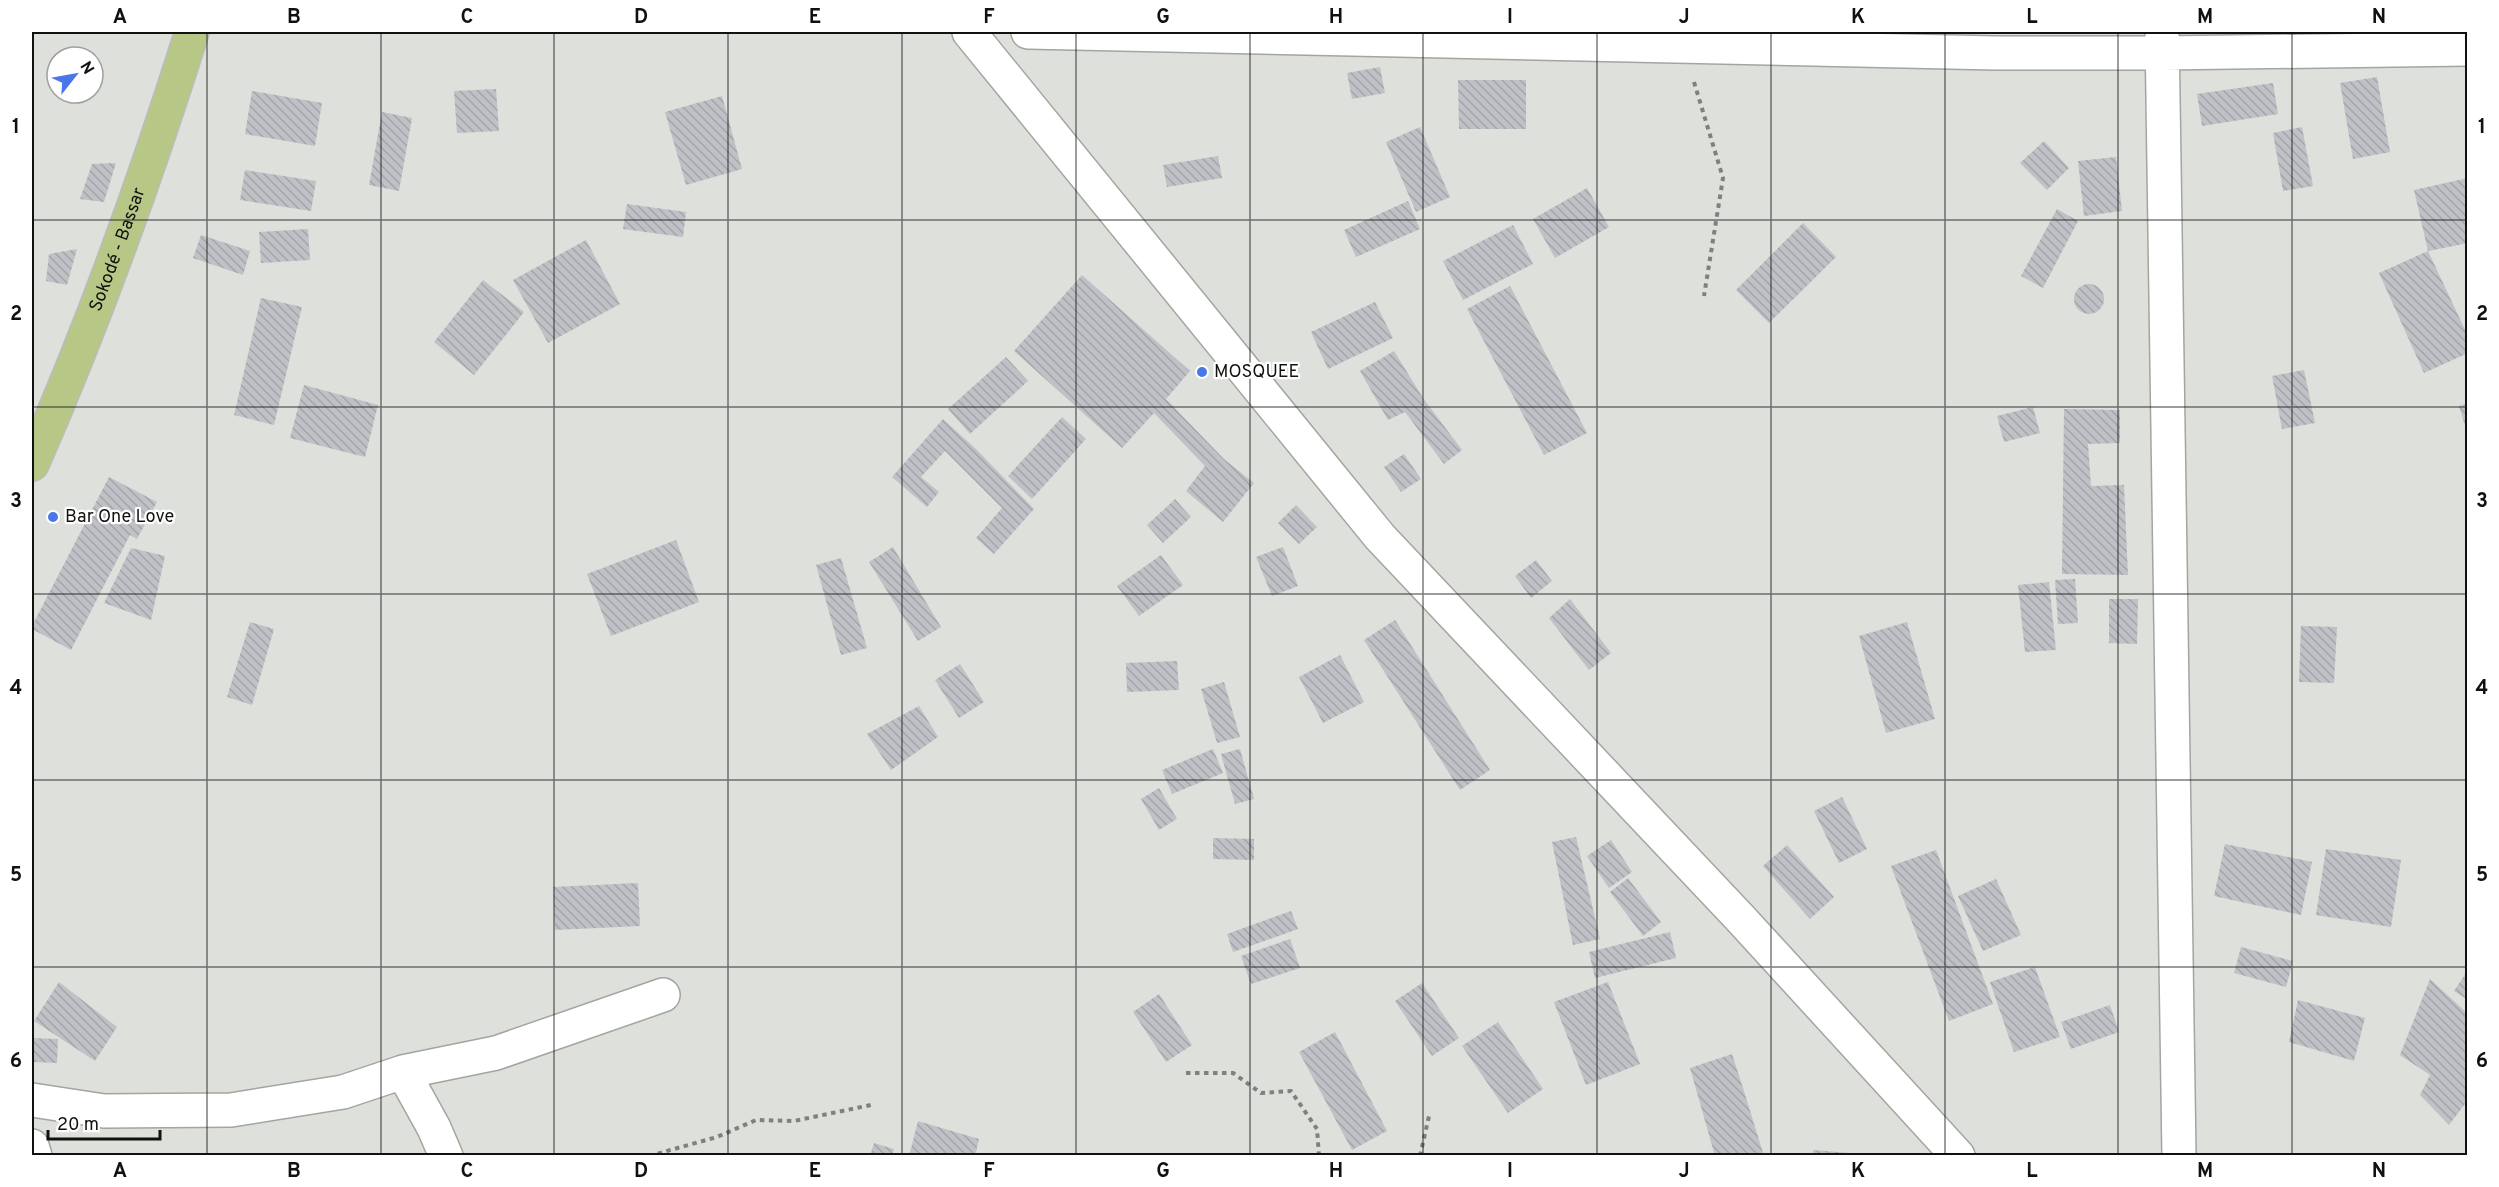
<svg xmlns="http://www.w3.org/2000/svg" width="2499" height="1187" font-family="Overpass,sans-serif">
  <style>
    .building { fill: url(#building-back-hatch) }
    .lines { fill: none; stroke-linecap: round; stroke-linejoin: round }
    .street-casing { stroke: #a3a5a0; stroke-width: 36 }
    .primary-casing { stroke: #bcbcbc; stroke-width: 36 }
    .path { stroke: #80817e; stroke-width: 4; stroke-dasharray: 4.5 4.5; stroke-linecap: butt }
    .street { stroke: #fff; stroke-width: 33 }
    .primary { stroke: #b7c886; stroke-width: 33 }
    .grid { fill: none; stroke: #11110f; stroke-width: 1.5; stroke-opacity: 0.55 }
    .poi-dot { fill: #4976e8; stroke: #fff; stroke-width: 2 }
    .labels { text-anchor: middle; dominant-baseline: central; stroke-width: 4.5; stroke-linejoin: round; paint-order: stroke }
    .street-label { font-size: 18px; fill: #11110f; stroke: #fff }
    .poi-label { font-size: 18px; fill: #11110f; stroke: #fff; text-anchor: start }
    .neatline { fill: none; stroke: #11110f; stroke-width: 2 }
    .grid-label { font-size: 20px; text-anchor: middle; font-weight: bold; fill: #11110f }
  </style>
  <defs>
    <pattern id="building-back-hatch" width="6" height="6" patternUnits="userSpaceOnUse" patternTransform="scale(1.5)"><rect width="6" height="6" fill="#bfc1c6"/><path d="M-1 5l2 2M0 0l6 6M5-1l2 2" fill="none" stroke="#a3a5a9"/></pattern>
  </defs>
  <rect width="100%" height="100%" fill="#dee0db"/>
  <path class="building" d="M1380,67l5,26 -33,6 -5,-26z
    M2377,77l13,75 -37,7 -13,-76z
    M1458,80h68v49h-67z
    M2273,83l5,31 -76,12 -5,-32z
    M496,89l3,42 -42,2 -3,-42z
    M252,91l70,12 -7,43 -70,-12z
    M722,96l20,73 -56,16 -21,-73z
    M382,112l30,6 -13,73 -30,-6z
    M1420,127l30,70 -34,15 -30,-70z
    M2302,127l11,59 -30,5 -10,-58z
    M2044,141l25,27 -22,22 -27,-27z
    M1218,156l4,22 -55,9 -4,-22z
    M2116,157l6,54 -38,5 -6,-55z
    M116,163l-12,39 -24,-3 12,-35z
    M245,170l71,11 -5,30 -71,-11z
    M2468,178v65l-40,8 -14,-61z
    M1587,188l22,39 -54,31 -22,-39z
    M1408,201l12,28 -64,28 -12,-27z
    M627,204l59,8 -3,25 -60,-8z
    M2057,209l21,12 -35,67 -22,-12z
    M1803,223l33,34 -67,66 -33,-33z
    M1513,225l20,39 -70,36 -20,-39z
    M308,229l2,31 -49,3 -2,-31z
    M201,235l49,16 -7,24 -50,-17z
    M586,240l34,64 -72,39 -35,-63z
    M77,249l-10,36 -21,-4 3,-27z
    M2428,251l40,85v17l-44,20 -45,-100z
    M1082,275l108,96 -24,28 58,60 30,24 -31,39 -37,-31 19,-25 -51,-53 -32,35 -108,-97z
    M483,280l41,32 -50,63 -40,-33z
    M2074 299a15 15 0 1 1 30 0a15 15 0 1 1-30 0Z
    M1510,286l77,147 -43,22 -77,-146z
    M261,298l41,9 -28,118 -40,-10z
    M1375,302l18,36 -65,31 -17,-37z
    M1394,351l29,47 39,52 -18,14 -39,-52 -17,8 -28,-49z
    M1006,357l22,24 -58,53 -22,-25z
    M2304,370l11,53 -33,6 -10,-53z
    M304,385l74,20 -13,52 -75,-19z
    M2468,403v29h-1l-8,-26z
    M2033,407l7,26 -36,9 -7,-26z
    M2064,409l56,1v33l-32,1 3,42 33,-1 4,90 -66,-1z
    M1062,417l24,22 -54,60 -24,-23z
    M943,419l34,31 57,59 -40,45 -18,-16 26,-30 -57,-57 -24,26 18,15 -12,15 -35,-30z
    M1404,454l17,25 -20,13 -17,-25z
    M109,477l48,25 -20,37 -7,-4 -59,115 -39,-21v-3z
    M1175,499l16,18 -28,26 -16,-18z
    M1296,505l21,22 -18,17 -21,-21z
    M676,540l23,62 -88,34 -24,-62z
    M893,547l48,80 -23,14 -49,-79z
    M1283,547l15,39 -26,10 -16,-39z
    M131,548l34,8 -14,64 -47,-17z
    M1161,555l22,30 -44,31 -22,-30z
    M841,558l26,90 -26,7 -25,-90z
    M1536,560l16,21 -21,17 -16,-22z
    M2075,579l3,44 -20,1 -3,-44z
    M2049,582l7,68 -31,2 -7,-67z
    M1570,599l41,54 -22,17 -40,-52z
    M2109,599h29l-1,45 -28,-1z
    M1395,620l95,150 -30,20 -96,-150z
    M250,622l24,7 -22,76 -25,-8z
    M1907,622l28,97 -49,14 -27,-97z
    M2301,626l36,1 -3,56 -35,-1z
    M1340,655l24,47 -41,21 -24,-46z
    M1177,661l2,29 -52,2 -1,-29z
    M960,664l24,38 -25,16 -24,-38z
    M1224,682l16,55 -23,6 -16,-54z
    M919,706l19,31 -47,33 -24,-36z
    M1213,749l10,24 -51,21 -10,-24z
    M1240,749l14,50 -19,5 -14,-50z
    M1159,788l18,31 -18,11 -18,-31z
    M1842,797l25,52 -28,14 -25,-52z
    M1576,837l24,102 -27,6 -21,-103z
    M1213,838l41,1v21l-41,-1z
    M1611,840l21,32 -23,16 -22,-32z
    M2225,844l87,18 -11,53 -87,-19z
    M1787,845l47,52 -24,22 -47,-53z
    M2326,849l75,11 -10,67 -75,-12z
    M1936,850l57,154 -44,17 -58,-155z
    M1628,878l33,44 -18,14 -33,-44z
    M1996,879l25,56 -38,16 -25,-55z
    M638,883l2,43 -85,4 -2,-43z
    M1291,911l7,18 -65,23 -6,-18z
    M1670,932l6,26 -81,20 -6,-26z
    M1290,939l10,29 -49,16 -10,-28z
    M2241,947l52,14 -7,26 -52,-14z
    M2035,967l25,70 -46,15 -24,-70z
    M2468,970v30l-14,-9z
    M2430,979l38,35v86l-19,25 -29,-30 10,-20 -30,-20z
    M59,982l58,45 -22,34 -61,-40z
    M1608,982l32,82 -54,21 -32,-83z
    M1422,983l37,55 -27,18 -37,-55z
    M1159,994l33,51 -26,17 -33,-50z
    M2298,1000l67,18 -11,43 -65,-19z
    M2110,1005l9,27 -48,17 -10,-27z
    M1498,1022l45,67 -35,24 -46,-67z
    M1335,1032l52,99 -35,19 -53,-98z
    M32,1038l26,1 -1,24 -25,-1z
    M1732,1054l11,34 21,68h-49l-25,-88z
    M918,1121l61,18 -4,17h-66z
    M874,1143l20,6 -2,7h-22z
    M1813,1150l49,4v2h-49z"/>
  <g class="lines">
    <g class="street-casing">
      <path id="street" d="M969,32l411,505 361,382 217,237
        M1028,32l968,21h166l306,-4
        M2162,32l17,1124
        M403,1072l31,56 12,28
        M32,1100l72,11 127,-1 112,-18 60,-20 93,-19 167,-58
        M32,1146l3,10"/>
    </g>
    <g class="primary-casing">
      <g id="primary">
        <path id="s1" d="M32,464c62,-141 114,-286 160,-432"/>
      </g>
    </g>
    <path class="path" d="M1694,82l29,96 -19,118
      M1186,1073h47l28,20 30,-2 26,38 2,27
      M649,1156l68,-19 39,-17 38,1 77,-16
      M1420,1156l9,-40"/>
    <use href="#street" class="street"/>
    <use href="#primary" class="primary"/>
  </g>
  <path class="grid" d="M207,32v1124M381,32v1124M554,32v1124M728,32v1124M902,32v1124M1076,32v1124M1250,32v1124M1423,32v1124M1597,32v1124M1771,32v1124M1945,32v1124M2118,32v1124M2292,32v1124M32,220h2436M32,407h2436M32,594h2436M32,780h2436M32,967h2436"/>
  <g class="poi-dot">
    <circle cx="1202" cy="372" r="6"/>
    <circle cx="53" cy="517" r="6"/>
  </g>
  <g class="labels">
    <g class="street-label">
      <text stroke="none"><textPath href="#s1" startOffset="231">Sokodé - Bassar</textPath></text>
    </g>
    <g class="poi-label">
      <text x="1214" y="372">MOSQUEE</text>
      <text x="65" y="517">Bar One Love</text>
    </g>
  </g>
  <rect width="2499" height="1187" fill="none" stroke="#ffffff" stroke-width="66"/>
  <g transform="translate(75 75) rotate(59)"><circle r="28" fill="#ffffff" stroke="#a0a09f" stroke-width="1.5"/>
  <path d="M0-4.5L10 22L0 15L-10 22Z" fill="#4976e8"/>
  <text y="-9" font-size="16" font-weight="bold" text-anchor="middle" fill="#11110f">N</text>
  </g>
  <path d="M48 1130v9h112v-9" fill="none" stroke="#11110f" stroke-width="3"/>
  <text x="57" y="1130" font-size="18" fill="#11110f" stroke="#ffffff" stroke-width="4.5" paint-order="stroke">20 m</text>
  <rect x="33" y="33" width="2433" height="1121" class="neatline"/>
  <g class="grid-label">
    <text x="120" y="23">A</text>
    <text x="294" y="23">B</text>
    <text x="467" y="23">C</text>
    <text x="641" y="23">D</text>
    <text x="815" y="23">E</text>
    <text x="989" y="23">F</text>
    <text x="1163" y="23">G</text>
    <text x="1336" y="23">H</text>
    <text x="1510" y="23">I</text>
    <text x="1684" y="23">J</text>
    <text x="1858" y="23">K</text>
    <text x="2032" y="23">L</text>
    <text x="2205" y="23">M</text>
    <text x="2379" y="23">N</text>
    <text x="16" y="133">1</text>
    <text x="2482" y="133">1</text>
    <text x="16" y="320">2</text>
    <text x="2482" y="320">2</text>
    <text x="16" y="507">3</text>
    <text x="2482" y="507">3</text>
    <text x="16" y="694">4</text>
    <text x="2482" y="694">4</text>
    <text x="16" y="881">5</text>
    <text x="2482" y="881">5</text>
    <text x="16" y="1067">6</text>
    <text x="2482" y="1067">6</text>
    <text x="120" y="1177">A</text>
    <text x="294" y="1177">B</text>
    <text x="467" y="1177">C</text>
    <text x="641" y="1177">D</text>
    <text x="815" y="1177">E</text>
    <text x="989" y="1177">F</text>
    <text x="1163" y="1177">G</text>
    <text x="1336" y="1177">H</text>
    <text x="1510" y="1177">I</text>
    <text x="1684" y="1177">J</text>
    <text x="1858" y="1177">K</text>
    <text x="2032" y="1177">L</text>
    <text x="2205" y="1177">M</text>
    <text x="2379" y="1177">N</text>
  </g>
</svg>
